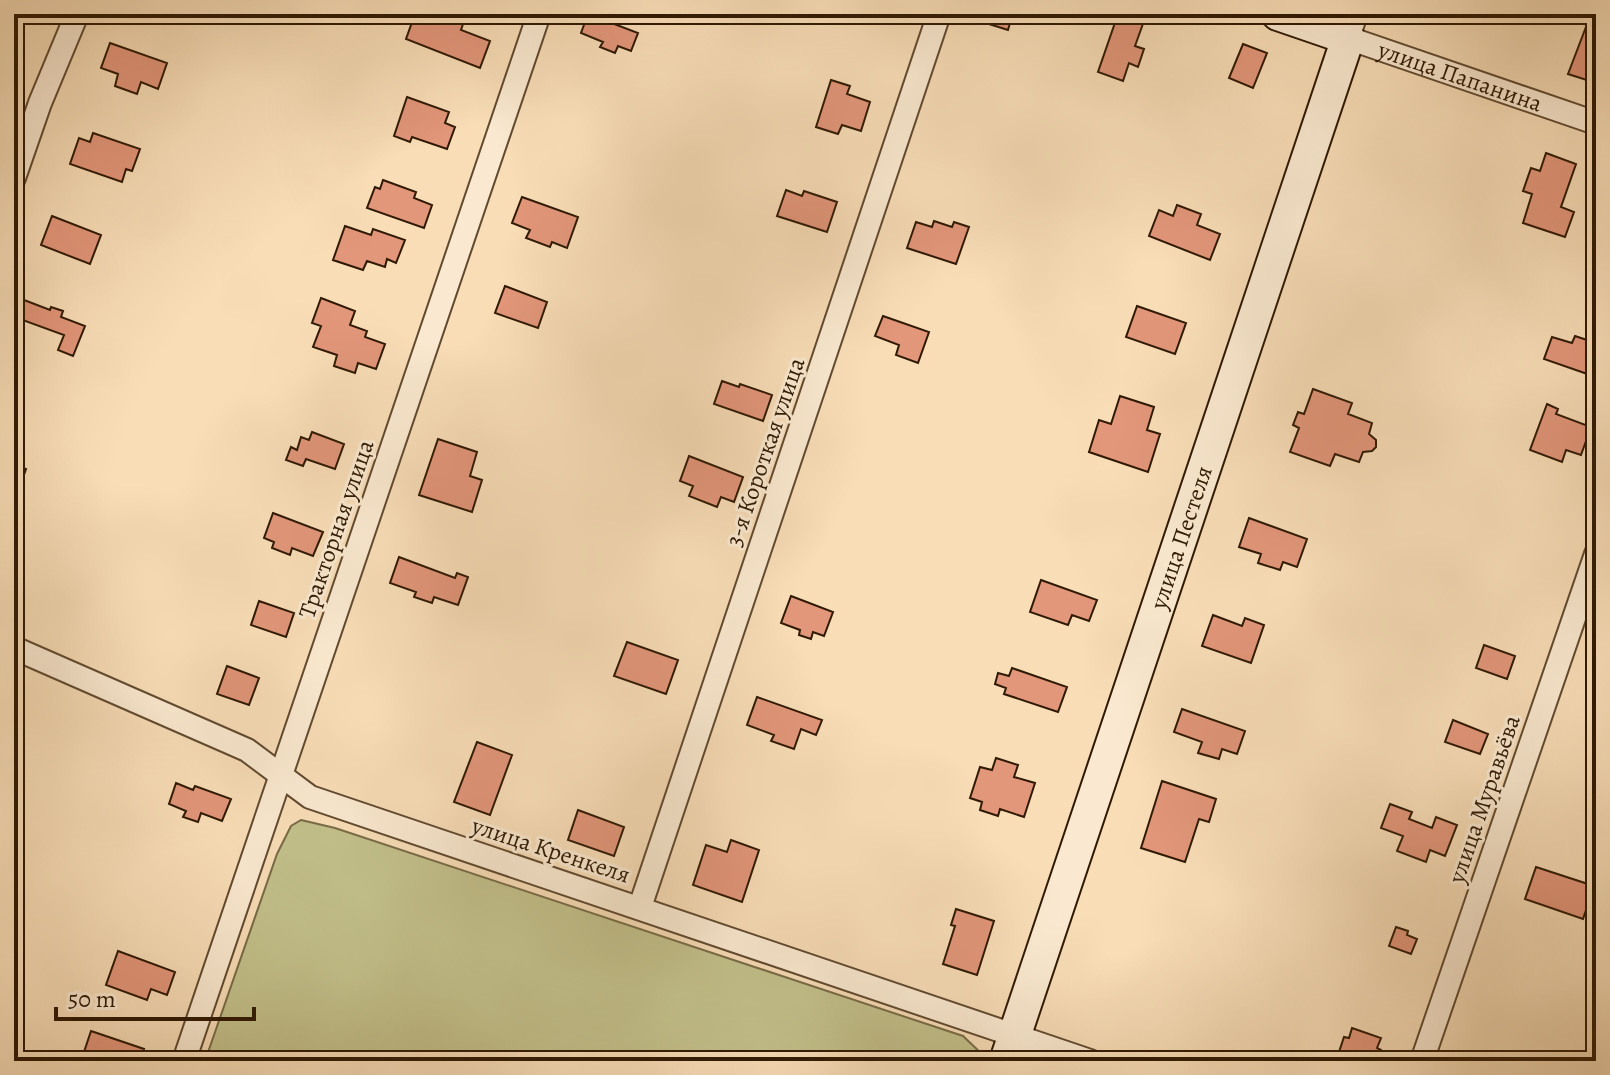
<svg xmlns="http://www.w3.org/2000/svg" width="1610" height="1075" font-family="Alegreya,serif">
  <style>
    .green { fill: #c2c08b; stroke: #786c47; stroke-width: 2 }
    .building { fill: #e2967a; stroke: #2f1903; stroke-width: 2 }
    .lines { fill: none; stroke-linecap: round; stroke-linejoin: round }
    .street-casing { stroke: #614a30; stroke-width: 26 }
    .secondary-casing { stroke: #2f1903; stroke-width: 36 }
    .street { stroke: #fae9d0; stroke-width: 22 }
    .secondary { stroke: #fae9d0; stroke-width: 32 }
    .labels { text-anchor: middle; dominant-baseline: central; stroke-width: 6; stroke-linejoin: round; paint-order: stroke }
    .street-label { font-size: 24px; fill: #2f1903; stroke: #fae9d0 }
  </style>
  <rect width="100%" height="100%" fill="#f8ddb7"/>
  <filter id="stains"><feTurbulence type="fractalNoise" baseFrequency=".0025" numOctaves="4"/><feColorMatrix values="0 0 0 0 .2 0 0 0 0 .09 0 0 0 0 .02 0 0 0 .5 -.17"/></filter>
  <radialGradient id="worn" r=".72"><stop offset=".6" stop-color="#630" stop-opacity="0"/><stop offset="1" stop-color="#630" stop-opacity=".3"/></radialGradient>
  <path class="green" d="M301,820l34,8 628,208 20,19 -1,6h-777l72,-207 14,-28z"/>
  <path class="building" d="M415,14l27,8 2,-6 19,8 -2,6 29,11 -10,27 -74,-29z
    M588,14l50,19 -7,18 -13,-5 -3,7 -15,-6 3,-5 -22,-9z
    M992,14h33l-2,6 -11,-4 -4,14 -19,-6z
    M1118,14h16l11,4 -10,28 9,3 -6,18 -9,-4 -6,18 -25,-9z
    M1589,19l7,3v61l-28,-9z
    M110,43l57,20 -9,26 -17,-7 -4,12 -22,-8 3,-12 -17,-6z
    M1243,44l24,9 -14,35 -24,-10z
    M831,80l19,6 -3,8 23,8 -9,29 -19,-6 -4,9 -22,-7z
    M407,97l42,15 -4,11 10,4 -8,22 -35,-12 -2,5 -16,-6z
    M93,133l47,16 -8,22 -6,-2 -4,13 -52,-18 9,-26 11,4z
    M1546,153l30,11 -15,43 13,5 -9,25 -42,-14 9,-29 -9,-3 8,-23 9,3z
    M383,180l33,12 -2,6 18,7 -8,23 -57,-20 8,-21 5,2z
    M786,190l16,6 2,-5 33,11 -10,30 -50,-16z
    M522,197l56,20 -11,31 -15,-6 -2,5 -24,-9 4,-8 -18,-7z
    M1177,205l24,9 -4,11 23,9 -10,26 -61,-24 10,-26 14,6z
    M52,216l49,19 -11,29 -49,-19z
    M934,221l18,6 2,-5 15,5 -13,37 -49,-16 9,-26 16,5z
    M345,226l26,9 2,-6 32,11 -9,23 -9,-4 -2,8 -18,-6 -4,9 -30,-10z
    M505,286l42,16 -9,26 -43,-15z
    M321,298l34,13 -5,14 17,6 -2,6 20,7 -9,25 -18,-6 -3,10 -21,-7 3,-11 -24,-8 8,-21 -9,-3z
    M24,300l26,10 1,-3 12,4 -2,6 24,9 -12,30 -15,-6 6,-15 -47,-17z
    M1137,306l49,17 -11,31 -49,-17z
    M883,316l46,16 -11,31 -22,-8 3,-10 -24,-9z
    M1575,336l21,7v34l-52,-18 8,-22 20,6z
    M722,381l17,6 1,-3 32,11 -9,26 -49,-17z
    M1313,389l39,14 -4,11 24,9 -3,11 7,6v7l-4,4 -9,1 -4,10 -24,-8 -5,12 -40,-14 9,-24 -6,-3 5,-13 6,2z
    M1120,396l34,11 -7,23 13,4 -12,38 -59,-20 10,-32 12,4z
    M1547,404l11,5 -2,5 35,13 -10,28 -15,-5 -4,12 -32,-12z
    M312,432l32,12 -9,25 -29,-10 -3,7 -17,-6 5,-13 6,3 4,-13 8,3z
    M438,439l39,13 -7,24 12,4 -10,32 -53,-17z
    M689,456l54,21 -9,25 -13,-5 -4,10 -28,-11 4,-10 -13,-5z
    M14,464l12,5 -12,34z
    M273,513l50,19 -10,24 -21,-8 -2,7 -18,-7 2,-6 -10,-4z
    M1249,518l58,21 -10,28 -14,-5 -3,8 -22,-7 3,-9 -22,-7z
    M399,557l56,21 2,-5 11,4 -10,28 -24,-8 -2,6 -18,-6 2,-5 -26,-9z
    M1041,580l56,20 -8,21 -17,-6 -4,10 -38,-13z
    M791,596l42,16 -9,24 -11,-4 -2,7 -12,-4 1,-5 -19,-7z
    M259,601l35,12 -8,24 -35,-12z
    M1213,615l29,11 3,-8 19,7 -13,38 -49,-17z
    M627,642l51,18 -12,34 -52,-18z
    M1484,645l31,11 -8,23 -31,-11z
    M227,666l32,12 -10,27 -32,-11z
    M1012,668l55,19 -9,25 -54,-18 2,-6 -11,-4 3,-11 11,3z
    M757,697l65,23 -6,15 -15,-6 -7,20 -23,-8 3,-6 -27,-10z
    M1182,709l63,22 -8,23 -15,-5 -3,10 -21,-6 4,-11 -28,-10z
    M1453,720l35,14 -8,20 -35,-12z
    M477,742l35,13 -22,60 -36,-13z
    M996,758l22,7 -4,12 21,6 -11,34 -24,-8 -2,7 -18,-6 2,-8 -12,-4 10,-31 12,3z
    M1162,781l54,18 -7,23 -10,-3 -14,43 -44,-14z
    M176,783l17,7 2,-4 36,13 -9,22 -21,-8 -3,9 -15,-5 3,-6 -17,-7z
    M1390,804l22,8 -3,7 23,9 4,-11 21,8 -12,31 -15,-6 -4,12 -29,-11 6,-15 -22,-8z
    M578,810l46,17 -10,29 -46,-16z
    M731,840l28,10 -17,52 -49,-17 13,-40 21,7z
    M1536,867l58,19 -11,33 -58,-20z
    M956,909l38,12 -17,54 -34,-11 12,-38 -4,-1z
    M1396,927l12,4 -1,4 10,4 -6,15 -22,-8z
    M118,951l57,21 -8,23 -16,-6 -4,11 -41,-15z
    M1352,1028l29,10 -4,10 4,2 -4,11h-41l8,-24 5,1z
    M91,1031l53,18 -4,12h-59z"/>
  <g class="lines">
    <g class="street-casing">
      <g id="street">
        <path id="s1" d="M1356,14l-8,24 248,85"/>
        <path d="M14,178l26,-75 37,-89"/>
        <path d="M14,648l233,102 63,47 780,264"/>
        <path d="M640,907l299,-893"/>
        <path d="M184,1061l355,-1047"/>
        <path d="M1422,1061l174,-507"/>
      </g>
    </g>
    <g class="secondary-casing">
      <g id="secondary">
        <path id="s2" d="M1006,1061l342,-1023 -70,-24"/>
      </g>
    </g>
    <use href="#street" class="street"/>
    <use href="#secondary" class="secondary"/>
  </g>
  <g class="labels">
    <g class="street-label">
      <text stroke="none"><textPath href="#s1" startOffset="144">улица Папанина</textPath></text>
      <text transform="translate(765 452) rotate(-71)">3-я Короткая улица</text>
      <text transform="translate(336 529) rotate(-71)">Тракторная улица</text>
      <text stroke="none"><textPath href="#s2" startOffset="552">улица Пестеля</textPath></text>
      <text transform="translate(1484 799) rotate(-71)">улица Муравьёва</text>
      <text transform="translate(551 850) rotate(18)">улица Кренкеля</text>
    </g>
  </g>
  <rect width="1610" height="1075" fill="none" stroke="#f8ddb7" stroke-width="48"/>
  <rect x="16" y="16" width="1578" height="1043" fill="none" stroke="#2f1903" stroke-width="4"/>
  <rect x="24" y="24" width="1562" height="1027" fill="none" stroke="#2f1903" stroke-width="2"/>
  <path d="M56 1007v12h198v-12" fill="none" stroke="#2f1903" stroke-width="4"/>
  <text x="68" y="1007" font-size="24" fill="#2f1903" stroke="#fae9d0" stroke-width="6" paint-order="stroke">50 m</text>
  <rect width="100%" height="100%" filter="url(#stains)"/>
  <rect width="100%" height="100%" fill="url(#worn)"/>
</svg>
